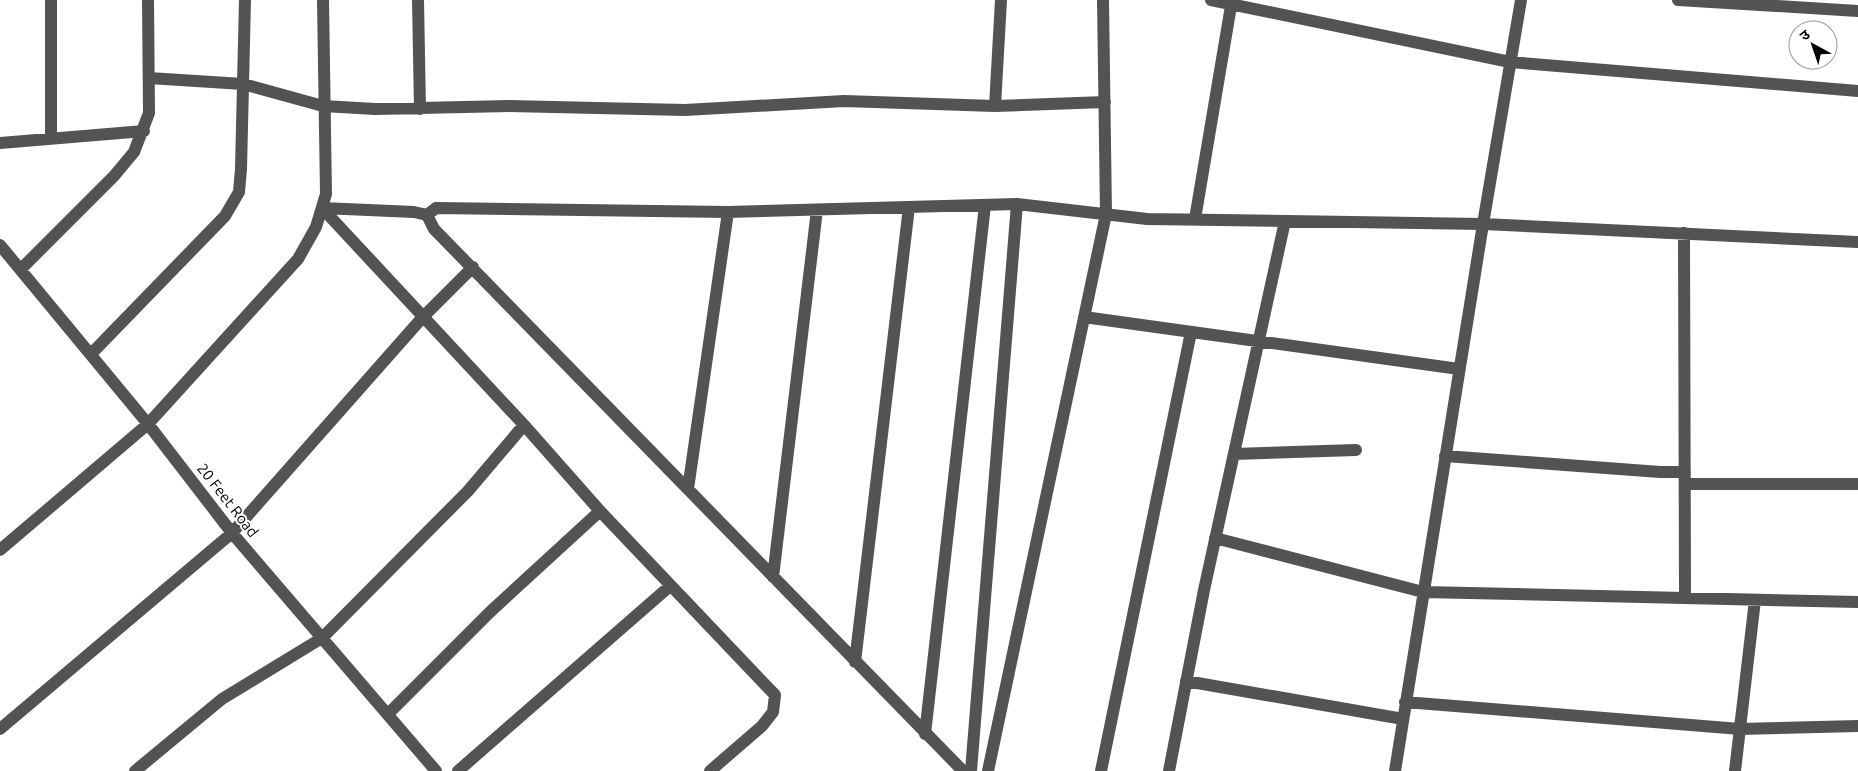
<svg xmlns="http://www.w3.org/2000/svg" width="1858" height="771" font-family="Ubuntu,'Noto Sans Devanagari',sans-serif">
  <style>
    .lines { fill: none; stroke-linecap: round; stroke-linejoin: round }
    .minor { stroke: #535353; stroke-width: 12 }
    .labels { text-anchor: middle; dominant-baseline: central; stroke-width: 4; stroke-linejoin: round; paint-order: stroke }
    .street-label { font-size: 15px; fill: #000; stroke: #fff }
  </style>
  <rect width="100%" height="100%" fill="#fff"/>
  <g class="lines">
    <path class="minor" d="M51,0v139
      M418,0l2,109
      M1211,0l299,62 348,29
      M1678,0l180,11
      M149,78l94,6 80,22 52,3 134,-3 176,4 159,-9 151,5 110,-4
      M995,106l6,-106
      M0,143l144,-12
      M322,208l202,217 76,86 175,184 -2,17 -11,14 -52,45
      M322,208l92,4 13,3
      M1195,219l37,-219
      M1684,233l1,365
      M0,245l148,179 84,109 204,238
      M21,269l93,-93 20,-24 15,-39 -1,-113
      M1084,317l375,52
      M91,354l134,-138 14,-24 2,-23 4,-169
      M1234,454l122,-4
      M1445,456l215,16h25
      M1685,484h173
      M688,489l40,-277
      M1215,538l208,54 435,10
      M0,550l148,-126 150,-165 18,-32 10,-33 -3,-194
      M773,577l44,-367
      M855,662l54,-455
      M1186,681l217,38
      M1405,702l335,27 118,-3
      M388,714l102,-102 110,-101
      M0,729l232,-196 190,-215 51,-51
      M925,734l60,-529
      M135,771l87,-72 100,-61 146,-147 56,-66
      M458,771l212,-185
      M963,771l-529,-542 -7,-14 9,-7 292,4 289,-8 130,15 336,5 375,18
      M971,771l46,-567
      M988,771l118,-557 -3,-214
      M1101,771l90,-439
      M1169,771l35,-181 81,-369
      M1395,771l88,-547 38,-224
      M1735,771l20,-171"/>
  </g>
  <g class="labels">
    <g class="street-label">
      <text transform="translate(228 500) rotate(52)">20 Feet Road</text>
    </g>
  </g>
  <g transform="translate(1813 45) rotate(320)"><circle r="24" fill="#ffffff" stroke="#999999"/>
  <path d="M0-4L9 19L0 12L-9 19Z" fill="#000000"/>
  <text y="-8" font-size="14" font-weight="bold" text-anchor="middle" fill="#000000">उ</text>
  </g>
</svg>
